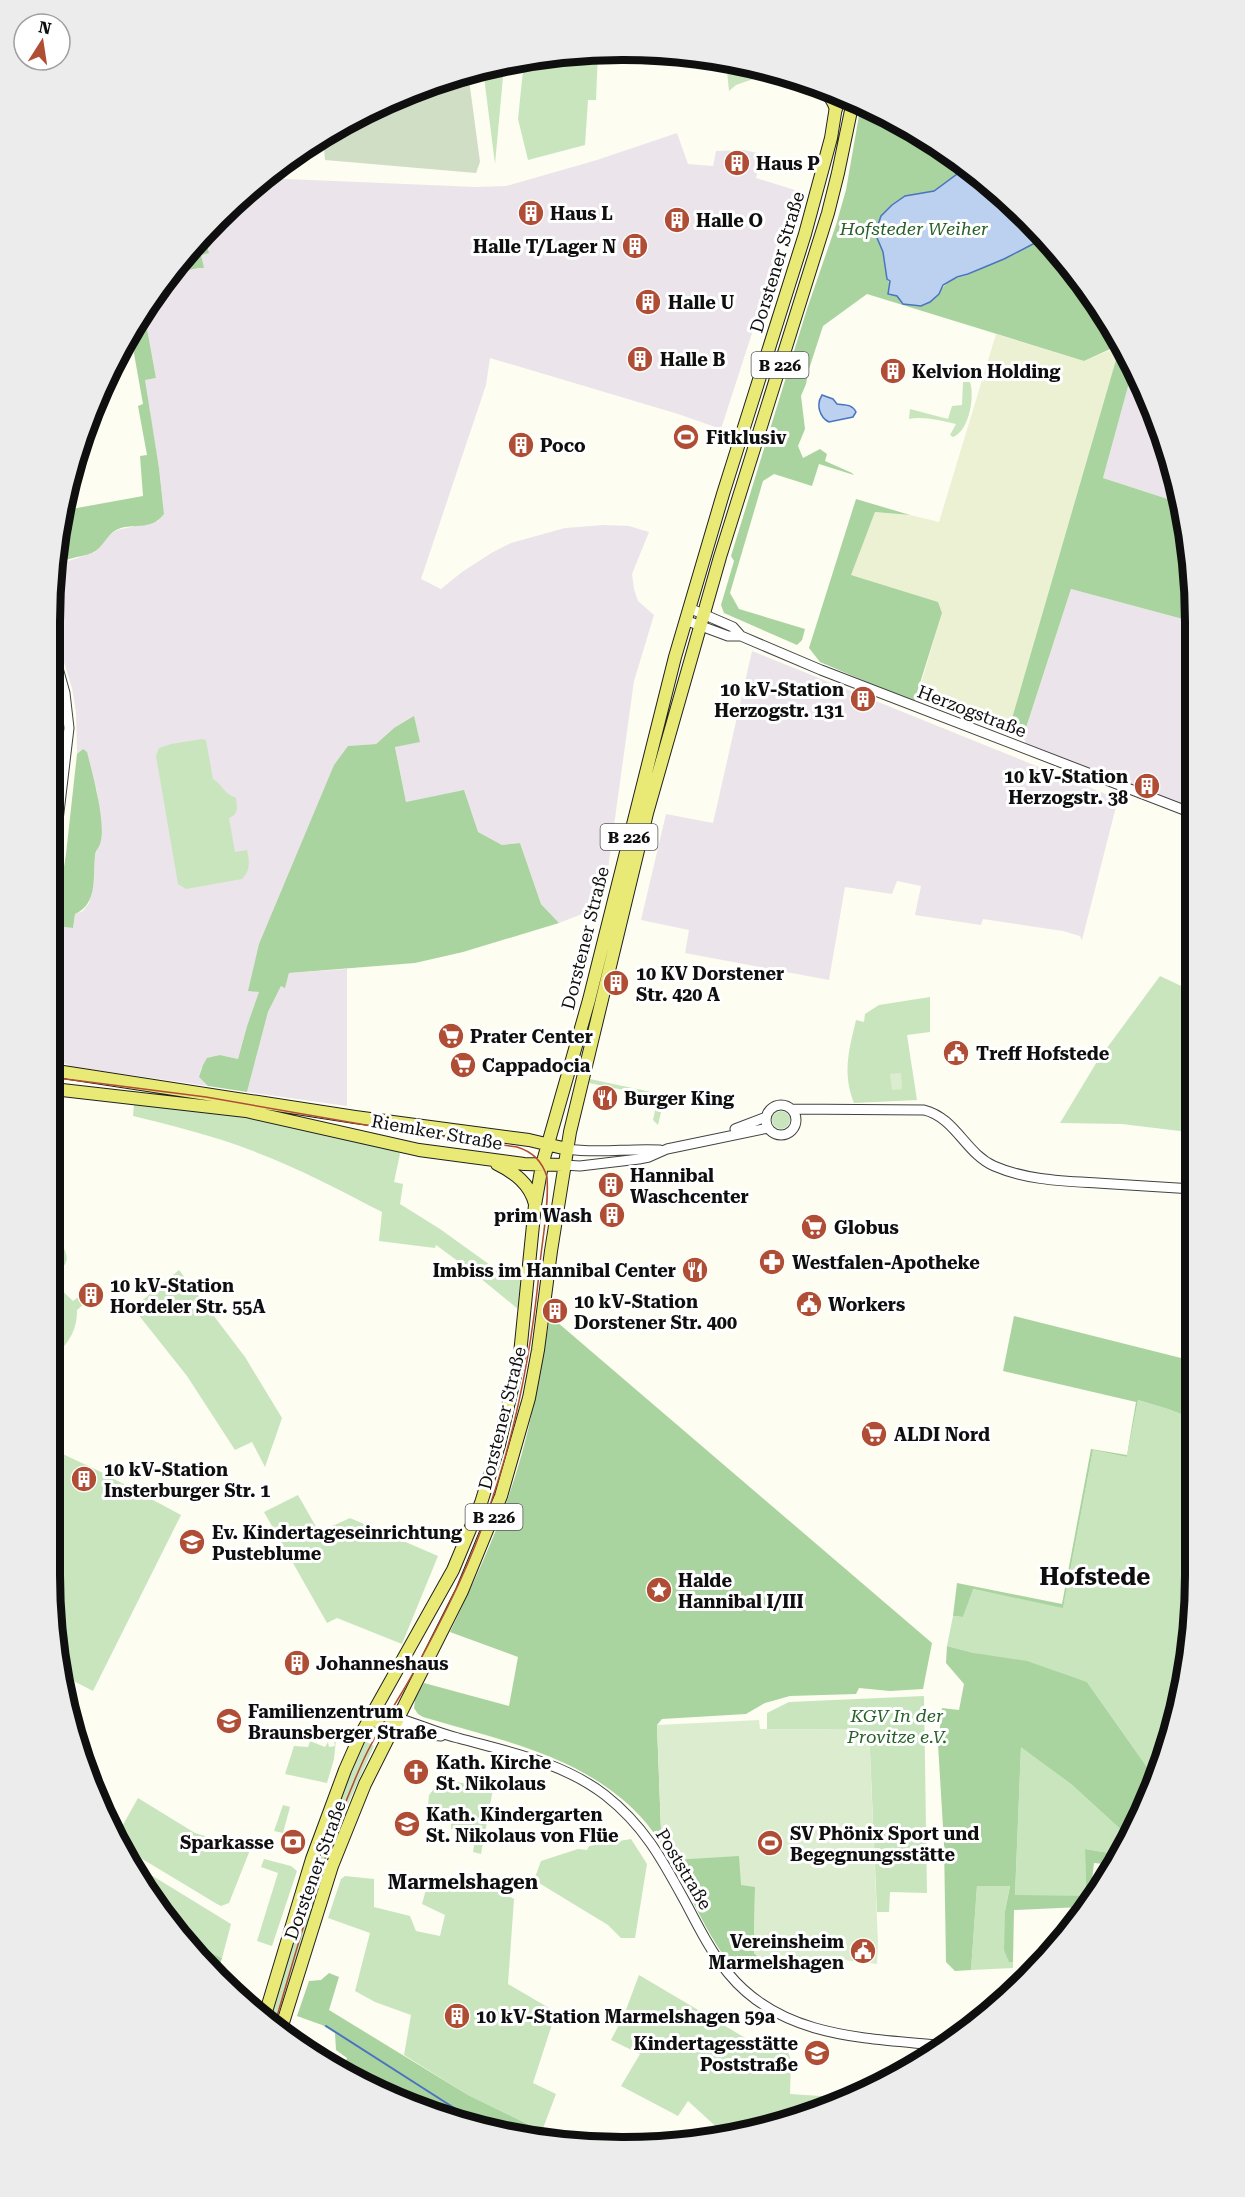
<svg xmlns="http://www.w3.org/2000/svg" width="1245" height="2197" font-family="'Roboto Serif',serif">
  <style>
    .industrial { fill: #ece4eb }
    .farmland { fill: #edf1d4 }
    .green { fill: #c9e5be }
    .forest { fill: #aad49f }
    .cemetery { fill: #cfdec4 }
    .pitch { fill: #dcedcf }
    .water { fill: #bcd0f0; stroke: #4b74bf; stroke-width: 1.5 }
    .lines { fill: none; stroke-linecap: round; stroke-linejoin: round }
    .stream { stroke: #4b74bf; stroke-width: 2 }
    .minor-casing { stroke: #424242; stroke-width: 11 }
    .major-casing { stroke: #202020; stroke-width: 14 }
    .minor { stroke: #fff; stroke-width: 9 }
    .major { stroke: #e9e976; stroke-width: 12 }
    .tram { stroke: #b04d35; stroke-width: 1.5 }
    .labels { text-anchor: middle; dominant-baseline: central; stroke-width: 6; stroke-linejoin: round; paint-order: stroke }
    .shield { fill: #fff; stroke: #575757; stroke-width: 1.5 }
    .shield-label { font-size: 16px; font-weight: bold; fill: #0f0f0f }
    .poi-label { font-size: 18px; font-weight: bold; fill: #0f0f0f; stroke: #fff; text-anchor: start }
    .park-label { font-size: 18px; font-style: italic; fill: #266028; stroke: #fff }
    .street-label { font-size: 18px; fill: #0f0f0f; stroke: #fff }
    .neighbourhood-label { font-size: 20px; font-weight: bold; fill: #0f0f0f; stroke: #fff }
    .district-label { font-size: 24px; font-weight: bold; fill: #0f0f0f; stroke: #fff }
    .rim { fill: none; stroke: #0f0f0f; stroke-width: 8 }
  </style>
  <rect width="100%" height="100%" fill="#fdfdf2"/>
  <path class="industrial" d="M677,133l11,31 25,2 3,-15 28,-1 18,4 -6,24 42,13 -77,238 -43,-15 -188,-56 -4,27 -65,194 20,10 21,-17 31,-20 18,-9 54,-15 39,-3 25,1 20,6 -17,42 2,15 4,12 16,14 -20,66 -26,188 -8,38 -41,16 -18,-19 -21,-61 -18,2 -25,-13 -71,-30 -11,-56 -1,-18 -18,16 -28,2 -95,244 7,1 -13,35 -9,33 -18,-4 -19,14v10l7,7 -134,-19 -16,-6 -8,-10v-58l5,-67 18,2 2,-14 8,-3 6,-8 5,-20 1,-28 5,-12 1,-9 -4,-43 -14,-42 -6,5 -1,-42 -4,-24 -17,-55 5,-2 1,-16 -5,-38 -3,-2 4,-10 38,-13 12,-15 10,-7 41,-9 6,-7 -5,-46 -15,-88 12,-2 -12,-66 26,-38 28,-7 3,-13 8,-2 -4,-20 58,-54 213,9 30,-1 91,-26z
    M1132,372l33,66 15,65 -77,-25z
    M1071,589l108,29 12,1 1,190 -165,-64 -4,-8z
    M752,651l366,148 -36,141 -2,-4 -17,-5 -80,-12 -2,6 -66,-10 6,-29 -24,-5 -5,13 -47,-7 -16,93 -144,-27 4,-23 -48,-10 25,-106 47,9z
    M347,969v137l-100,-14 21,-80 13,-26 4,1 4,-14z"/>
  <path class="farmland" d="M996,334l88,27 36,-15 -112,386 -90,-39 24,-80 -92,-38 25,-63 35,3 29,7z"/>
  <path class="green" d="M585,51h13l-2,49h-8l-3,45 -57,15 -10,-41 6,-58z
    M726,61l47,11 -37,13 -7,6z
    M504,66l-9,98 -12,-95z
    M963,382h7c5,15 -1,49 -17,55l-3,-2 6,-11c-14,-3 -33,-8 -47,-5l1,-10 38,10 4,-13 10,-1z
    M202,739l4,1 7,39c10,6 9,13 23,19 1,10 3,16 -7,20l6,34 12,-2c3,12 3,21 -5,29l-56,10 -8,-5 -22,-128 3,-8 12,-4z
    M1160,976l32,15 1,128 -5,13 -66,-8 -62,-1 38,-63z
    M930,997v35l-23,3 10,65 -63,3c-12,-30 -5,-53 2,-83l8,2 1,-8 14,-9z
    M590,1079l75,16 -7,30 -5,-5 5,-23 -69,-14z
    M134,1104l100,10 164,37 2,3 -6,28 9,2 -3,20 40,25 64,46 17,2 -3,32 -44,-36 -38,-28 -1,3 -56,-7 3,-29c-42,-22 -84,-44 -129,-61 -39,-15 -79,-25 -120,-35z
    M772 1120a9 9 0 1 1 18 0a9 9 0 1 1-18 0Z
    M59,1239c14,24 7,22 -6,43l20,19 19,-14 1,1 -7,7 4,4 -13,11c0,26 -12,34 -27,54v-88l6,-8 -6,-5v-11z
    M179,1270l66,87 37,61 -17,49 -13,-25 -17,8 -48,-74 -54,-68z
    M1138,1400l30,9 26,10v193l-18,111 -22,54 -67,-95 -140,-36 6,-30 10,1 9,-28 91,18 30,-157 34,7z
    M50,1448l51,24 80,43 -88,176 -27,-14 -16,-103z
    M298,1495l21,37 31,-14 88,38 -36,88 -65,-26 -10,5 -63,-111z
    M924,1696l3,197 -37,-1 -1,20h-12l-8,-182 -102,-1v-16l22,-11z
    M333,1737l3,2 -2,20 -7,24 -42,-9 9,-28 14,1 2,-6 15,6 3,-5 1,5 6,-1z
    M363,1740l11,6 -30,67 -15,50 -13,-4z
    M1021,1746l50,38 58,53 -8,18 -36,-6 1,47h-71z
    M442,1779l51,10 -12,65 -8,-2 3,-20 -25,-3v-11l-24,-2 2,-21z
    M138,1798l57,35 55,17 -21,53 -8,3 -4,-2 -88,-53 -10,-19z
    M283,1805l7,2 -7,26 -9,-2z
    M631,1839l16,25 -12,74h-14l-13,-13 -74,-45 7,-19 37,-12 9,1 2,-4z
    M264,1859l27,7 6,5 -25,75 -15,-5 21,-68 -17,-6z
    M314,1865l13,5 -49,156 -9,-8z
    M138,1867l93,57 -9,34 -35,-17 -19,-18z
    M345,1876l29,3v28l36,9 6,15 24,5 5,-21 -23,-11 6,-22 69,8 17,9 -6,85 48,28 -23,71 23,11 -14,37 -74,-36 -64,-40 7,-40 -36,-13 -20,-11 15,-58 -42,-15 13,-39z
    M1010,1885l-5,26 4,51h4v6l-42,2 6,-84z
    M639,1975l125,74 24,3 3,8 -1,34 61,4 -10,6 -119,28 -34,-31 -10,15 -57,-30 19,-32 -29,-14 13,-25z"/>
  <path class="forest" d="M861,104l48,22 55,43 -30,22 -29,5 -13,9 -11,11 -3,24 5,12 4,27 17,25c5,0 13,2 18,2 13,-3 17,-18 27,-24 7,-5 14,-5 21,-8 26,-11 50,-27 77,-34l52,64 20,41 -35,16 -217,-67 -44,32 -14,43 -3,15 -5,12 4,33 -7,17 5,12 17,-9 7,5 -2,7 27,12 2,2 -35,-11 -7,22 -38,-12 -11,7 -33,112 9,16 66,20 -3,11 -5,5 -73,-32 -3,-8 13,-44 -3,-5 76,-247 29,-84 10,-35z
    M205,236l4,17 -8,2 3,13h-6l-28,6c9,-12 20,-35 35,-38z
    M144,312l12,66 -11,2 14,88 5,46c-13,18 -33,8 -48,16 -10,6 -14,19 -24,23 -12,5 -30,4 -38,16l12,-59 77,-14 -3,-40 7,-1 -9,-49 5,-2 -13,-73z
    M1120,346l12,26 -29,106 77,25 11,45v71l-12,-1 -108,-29 -48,148 -15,-5z
    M856,499l54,16 -35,-3 -24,63 87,27 4,11 -28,89 -94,-40 -11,-14z
    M53,575l3,2 5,38 -1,16 -5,2c-6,-18 -6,-39 -2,-58z
    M414,716l6,26 -25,5 11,55 58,-12 14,42 24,13 18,-2 21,61 18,19 -96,29 -48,11 -126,10 -4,15 -4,-2 -13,26 -21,80 -39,-6 -9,-9 4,-12 4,-7 13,-3 18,4 9,-33 12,-34 -11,-1 11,-47 75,-179 14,-19 28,-2 18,-16z
    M83,749l4,3c5,20 20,73 13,92 -1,4 -5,7 -5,12 -2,21 3,48 -20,58l-2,14 -18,-2 11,-72 11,-100z
    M550,1316l382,327 -9,46 -33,2 -31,-3 -3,6 -66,2 -25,7 -19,11 -84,5 -5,6 4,105 78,26 16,31 -1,66 7,6c-7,4 -16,13 -25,9 -17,-8 -54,-90 -66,-110 -6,-11 -15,-24 -23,-34 -56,-67 -144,-83 -224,-107l-5,-3 -4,-6 1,-9 9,-16 85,23 9,-49 -68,-25c21,-44 42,-88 58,-134 21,-59 32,-121 42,-182z
    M1014,1316l179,45 1,58 -26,-10 -30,-9 -11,57 -34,-7 -30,158 -90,-19 -10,28 -10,-1 4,-33 105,21 29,-155 36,6 9,-53 -133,-31z
    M947,1646l27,7 53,8 60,21 67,95 -25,60 -58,-53 -50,-37 -6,148 71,1 -1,-47 36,6 -6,10 -21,-2 -4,33 -9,11 -67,3 -1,52h-4l-5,-12 1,-39 5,-25h-33l-6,84 -16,1 -9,-9 -2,-118 -6,-100 4,-36 17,2 5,-26 -18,-21z
    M187,1941l35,17 -4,13z
    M329,1973l10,4 -10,33 139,85 82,40 -76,-7 -131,-59 4,-11 -11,-8 -1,-17 -13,-8 -25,-9 12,-35 12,-1z"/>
  <path class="cemetery" d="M468,72l12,90 -4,11 -151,-13 -2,-23 46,-29z"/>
  <path class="pitch" d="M901,1073l1,16 -10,1 -2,-16z
    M759,1720l1,9 109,1 9,212 -1,22 -59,-7v2l-43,-4 -14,4 -7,-6 1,-66 -14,-2 -2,-29 -66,4 -12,-30 -4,-105z"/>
  <path class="water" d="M964,169l63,48 20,23 -14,4 -29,15 -36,15 -11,3 -14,8 -4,9 -9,8 -9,4 -18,-2 -6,-8 -9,-2 2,-13 -3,-2 -4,-27 -8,-19 6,-17 11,-11 13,-9 29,-5z
    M822,395l11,4 4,5c8,1 15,0 19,8l-3,5 -24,5c-10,-5 -13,-18 -7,-27z"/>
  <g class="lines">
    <path class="stream" d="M326,2026l161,103"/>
    <g class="minor-casing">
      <path id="minor" d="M689,608l44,19 8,9
        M685,620l43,16h13l80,34 371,143
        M50,768l5,-44 -4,-31
        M50,888l19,-160 -4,-35 -14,-50
        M766 1120a15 15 0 1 1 30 0a15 15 0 1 1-30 0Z
        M791,1109l133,1c32,8 41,43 70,56 32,14 69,15 103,17 32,2 64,4 96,6
        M735,1129l31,-12
        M567,1149c31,5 62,-1 93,1
        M564,1165l16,1 59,-7 10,-2 18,-8 101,-21
        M398,1718c20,6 39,15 60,20 51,14 104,24 147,57 41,32 59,68 83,112 12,23 24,46 40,66 52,64 134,65 209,72
        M393,1726l27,8 21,2"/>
    </g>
    <g class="major-casing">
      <path id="major" d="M798,83c18,-1 32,8 38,26
        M50,1070l305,47 174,23 38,9
        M50,1090h12l184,21 173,39 105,14 40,1
        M497,1164c18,9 33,20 38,40
        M374,1711l24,7
        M369,1719l24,7
        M265,2015l47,-156 33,-89 15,-34 93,-166 28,-67 18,-58 21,-91 15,-149 7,-40 47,-165 86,-343 48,-163 82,-260 26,-96 7,-44
        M281,2029l51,-163 33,-82 97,-193 39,-95 28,-98 9,-48 13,-99 19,-119 77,-319 73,-256 108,-344 10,-40 15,-72"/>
    </g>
    <use href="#minor" class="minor"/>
    <use href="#major" class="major"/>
    <path class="tram" d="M50,838l13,-125 -2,-22 -10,-35
      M50,1077l156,20 177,31 134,19c16,5 25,14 30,30 2,28 -4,58 -7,86 -11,120 -38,235 -92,343 -15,30 -30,60 -47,88 -13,22 -28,44 -38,67 -38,84 -62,174 -88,262"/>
  </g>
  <defs>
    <g id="building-disc" transform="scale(1.35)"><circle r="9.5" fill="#b04d35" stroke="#fff"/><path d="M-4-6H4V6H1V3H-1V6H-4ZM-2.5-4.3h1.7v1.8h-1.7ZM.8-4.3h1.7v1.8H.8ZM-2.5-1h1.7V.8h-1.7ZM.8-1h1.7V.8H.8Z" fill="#fff"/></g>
    <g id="stadium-disc" transform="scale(1.35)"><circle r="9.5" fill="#b04d35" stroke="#fff"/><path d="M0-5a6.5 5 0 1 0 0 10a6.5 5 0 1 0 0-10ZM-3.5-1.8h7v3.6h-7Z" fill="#fff"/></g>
    <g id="supermarket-disc" transform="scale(1.35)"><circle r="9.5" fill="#b04d35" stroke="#fff"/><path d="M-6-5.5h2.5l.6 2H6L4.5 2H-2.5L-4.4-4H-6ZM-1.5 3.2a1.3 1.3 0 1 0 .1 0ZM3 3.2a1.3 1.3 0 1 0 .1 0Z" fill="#fff"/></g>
    <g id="civic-disc" transform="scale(1.35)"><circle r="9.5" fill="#b04d35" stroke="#fff"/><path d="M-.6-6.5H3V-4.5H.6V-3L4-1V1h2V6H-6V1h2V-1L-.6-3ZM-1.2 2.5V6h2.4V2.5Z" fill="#fff"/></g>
    <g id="restaurant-disc" transform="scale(1.35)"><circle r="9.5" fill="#b04d35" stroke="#fff"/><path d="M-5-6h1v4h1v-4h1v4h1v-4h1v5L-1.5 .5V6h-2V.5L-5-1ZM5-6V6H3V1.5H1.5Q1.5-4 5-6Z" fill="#fff"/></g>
    <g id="pharmacy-disc" transform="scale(1.35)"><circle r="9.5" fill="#b04d35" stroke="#fff"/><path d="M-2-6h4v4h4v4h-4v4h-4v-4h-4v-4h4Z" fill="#fff"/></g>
    <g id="school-disc" transform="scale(1.35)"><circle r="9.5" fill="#b04d35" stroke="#fff"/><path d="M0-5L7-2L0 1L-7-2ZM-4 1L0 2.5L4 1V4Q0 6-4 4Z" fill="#fff"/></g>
    <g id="sight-disc" transform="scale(1.35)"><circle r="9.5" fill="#b04d35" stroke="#fff"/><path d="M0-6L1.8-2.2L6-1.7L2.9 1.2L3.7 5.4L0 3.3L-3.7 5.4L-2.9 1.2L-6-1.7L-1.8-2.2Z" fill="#fff"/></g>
    <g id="church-disc" transform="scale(1.35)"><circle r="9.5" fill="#b04d35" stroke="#fff"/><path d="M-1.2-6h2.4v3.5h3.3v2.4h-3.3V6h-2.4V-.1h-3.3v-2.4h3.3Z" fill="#fff"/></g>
    <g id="bank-disc" transform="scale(1.35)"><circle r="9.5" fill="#b04d35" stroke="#fff"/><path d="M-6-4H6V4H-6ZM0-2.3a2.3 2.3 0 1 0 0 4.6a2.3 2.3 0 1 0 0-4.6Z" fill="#fff"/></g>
  </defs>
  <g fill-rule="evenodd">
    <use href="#building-disc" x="737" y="163"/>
    <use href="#building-disc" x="531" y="213"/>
    <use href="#building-disc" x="677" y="220"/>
    <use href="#building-disc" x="635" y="246"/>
    <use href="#building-disc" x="648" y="302"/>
    <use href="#building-disc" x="640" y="359"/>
    <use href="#building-disc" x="893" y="371"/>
    <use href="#stadium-disc" x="686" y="437"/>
    <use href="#building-disc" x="521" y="445"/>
    <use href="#building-disc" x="863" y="699"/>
    <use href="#building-disc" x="1147" y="786"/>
    <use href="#building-disc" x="616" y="983"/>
    <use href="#supermarket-disc" x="451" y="1036"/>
    <use href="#civic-disc" x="956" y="1053"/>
    <use href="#supermarket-disc" x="463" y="1065"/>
    <use href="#restaurant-disc" x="605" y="1098"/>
    <use href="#building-disc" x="611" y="1185"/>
    <use href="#building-disc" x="612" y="1215"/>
    <use href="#supermarket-disc" x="814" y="1227"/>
    <use href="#pharmacy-disc" x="772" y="1262"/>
    <use href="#restaurant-disc" x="695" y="1270"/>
    <use href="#building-disc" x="91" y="1295"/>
    <use href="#civic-disc" x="809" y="1304"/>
    <use href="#building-disc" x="555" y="1311"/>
    <use href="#supermarket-disc" x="874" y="1434"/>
    <use href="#building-disc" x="84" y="1479"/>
    <use href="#school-disc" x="192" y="1542"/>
    <use href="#sight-disc" x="659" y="1590"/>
    <use href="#building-disc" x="297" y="1663"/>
    <use href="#school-disc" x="229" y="1721"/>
    <use href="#church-disc" x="416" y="1772"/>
    <use href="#school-disc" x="407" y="1824"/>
    <use href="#bank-disc" x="293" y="1842"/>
    <use href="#stadium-disc" x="770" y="1843"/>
    <use href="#civic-disc" x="863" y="1951"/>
    <use href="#building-disc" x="457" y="2016"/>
    <use href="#school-disc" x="817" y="2053"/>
  </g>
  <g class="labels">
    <g class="shield">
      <rect x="751.5" y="352" width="57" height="26" rx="4.5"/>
      <rect x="600.5" y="824" width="57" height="26" rx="4.5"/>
      <rect x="465.5" y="1504" width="57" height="26" rx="4.5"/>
    </g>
    <g class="shield-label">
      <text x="780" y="365">B 226</text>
      <text x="629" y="837">B 226</text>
      <text x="494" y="1517">B 226</text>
    </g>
    <g class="poi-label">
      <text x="756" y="163">Haus P</text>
      <text x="550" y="213">Haus L</text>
      <text x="696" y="220">Halle O</text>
      <text x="616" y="246" text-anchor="end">Halle T/Lager N</text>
      <text x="668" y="302">Halle U</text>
      <text x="660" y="359">Halle B</text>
      <text x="912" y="371">Kelvion Holding</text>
      <text x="706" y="437">Fitklusiv</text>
      <text x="540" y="445">Poco</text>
      <text x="844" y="689" text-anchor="end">10 kV-Station<tspan x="844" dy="21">Herzogstr. 131</tspan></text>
      <text x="1128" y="776" text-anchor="end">10 kV-Station<tspan x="1128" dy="21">Herzogstr. 38</tspan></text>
      <text x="636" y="973">10 KV Dorstener<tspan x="636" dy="21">Str. 420 A</tspan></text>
      <text x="470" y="1036">Prater Center</text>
      <text x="976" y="1053">Treff Hofstede</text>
      <text x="482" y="1065">Cappadocia</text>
      <text x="624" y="1098">Burger King</text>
      <text x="630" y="1175">Hannibal<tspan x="630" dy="21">Waschcenter</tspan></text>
      <text x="592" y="1215" text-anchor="end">prim Wash</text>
      <text x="834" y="1227">Globus</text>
      <text x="792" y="1262">Westfalen-Apotheke</text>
      <text x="676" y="1270" text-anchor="end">Imbiss im Hannibal Center</text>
      <text x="110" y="1285">10 kV-Station<tspan x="110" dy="21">Hordeler Str. 55A</tspan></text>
      <text x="574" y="1301">10 kV-Station<tspan x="574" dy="21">Dorstener Str. 400</tspan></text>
      <text x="828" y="1304">Workers</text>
      <text x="894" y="1434">ALDI Nord</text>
      <text x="104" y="1469">10 kV-Station<tspan x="104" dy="21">Insterburger Str. 1</tspan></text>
      <text x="212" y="1532">Ev. Kindertageseinrichtung<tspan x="212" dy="21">Pusteblume</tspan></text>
      <text x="678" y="1580">Halde<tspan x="678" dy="21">Hannibal I/III</tspan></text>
      <text x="316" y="1663">Johanneshaus</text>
      <text x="248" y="1711">Familienzentrum<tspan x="248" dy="21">Braunsberger Straße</tspan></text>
      <text x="436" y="1762">Kath. Kirche<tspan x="436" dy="21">St. Nikolaus</tspan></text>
      <text x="426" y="1814">Kath. Kindergarten<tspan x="426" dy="21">St. Nikolaus von Flüe</tspan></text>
      <text x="790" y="1833">SV Phönix Sport und<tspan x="790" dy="21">Begegnungsstätte</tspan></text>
      <text x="274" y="1842" text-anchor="end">Sparkasse</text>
      <text x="844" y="1941" text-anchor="end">Vereinsheim<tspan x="844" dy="21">Marmelshagen</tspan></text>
      <text x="476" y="2016">10 kV-Station Marmelshagen 59a</text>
      <text x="798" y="2043" text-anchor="end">Kindertagesstätte<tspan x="798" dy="21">Poststraße</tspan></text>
    </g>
    <g class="park-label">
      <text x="914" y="228">Hofsteder Weiher</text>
      <text x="897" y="1715">KGV In der<tspan x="897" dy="21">Provitze e.V.</tspan></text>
    </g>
    <g class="street-label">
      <text transform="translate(777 262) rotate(-73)">Dorstener Straße</text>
      <text transform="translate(972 711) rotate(21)">Herzogstraße</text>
      <text transform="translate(585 938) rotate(-76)">Dorstener Straße</text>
      <text transform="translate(437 1132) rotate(10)">Riemker Straße</text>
      <text transform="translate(502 1418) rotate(-76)">Dorstener Straße</text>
      <text transform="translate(684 1869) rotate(59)">Poststraße</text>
      <text transform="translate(315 1870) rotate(-70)">Dorstener Straße</text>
    </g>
    <g class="neighbourhood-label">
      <text x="463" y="1882">Marmelshagen</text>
    </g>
    <g class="district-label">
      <text x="1095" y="1577">Hofstede</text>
    </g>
  </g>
  <path d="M0 0H1245V2197H0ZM622 60H623A562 562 0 0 1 1185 622V1575A562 562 0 0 1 623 2137H622A562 562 0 0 1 60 1575V622A562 562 0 0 1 622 60Z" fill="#ececec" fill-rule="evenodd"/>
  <path class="rim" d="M622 60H623A562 562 0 0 1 1185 622V1575A562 562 0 0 1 623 2137H622A562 562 0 0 1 60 1575V622A562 562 0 0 1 622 60Z"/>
  <g transform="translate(42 42) rotate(12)"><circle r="28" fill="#ffffff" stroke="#9f9f9f" stroke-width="1.5"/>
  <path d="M0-4.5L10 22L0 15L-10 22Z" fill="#b04d35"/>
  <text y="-9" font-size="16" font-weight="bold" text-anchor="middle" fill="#0f0f0f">N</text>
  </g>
</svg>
